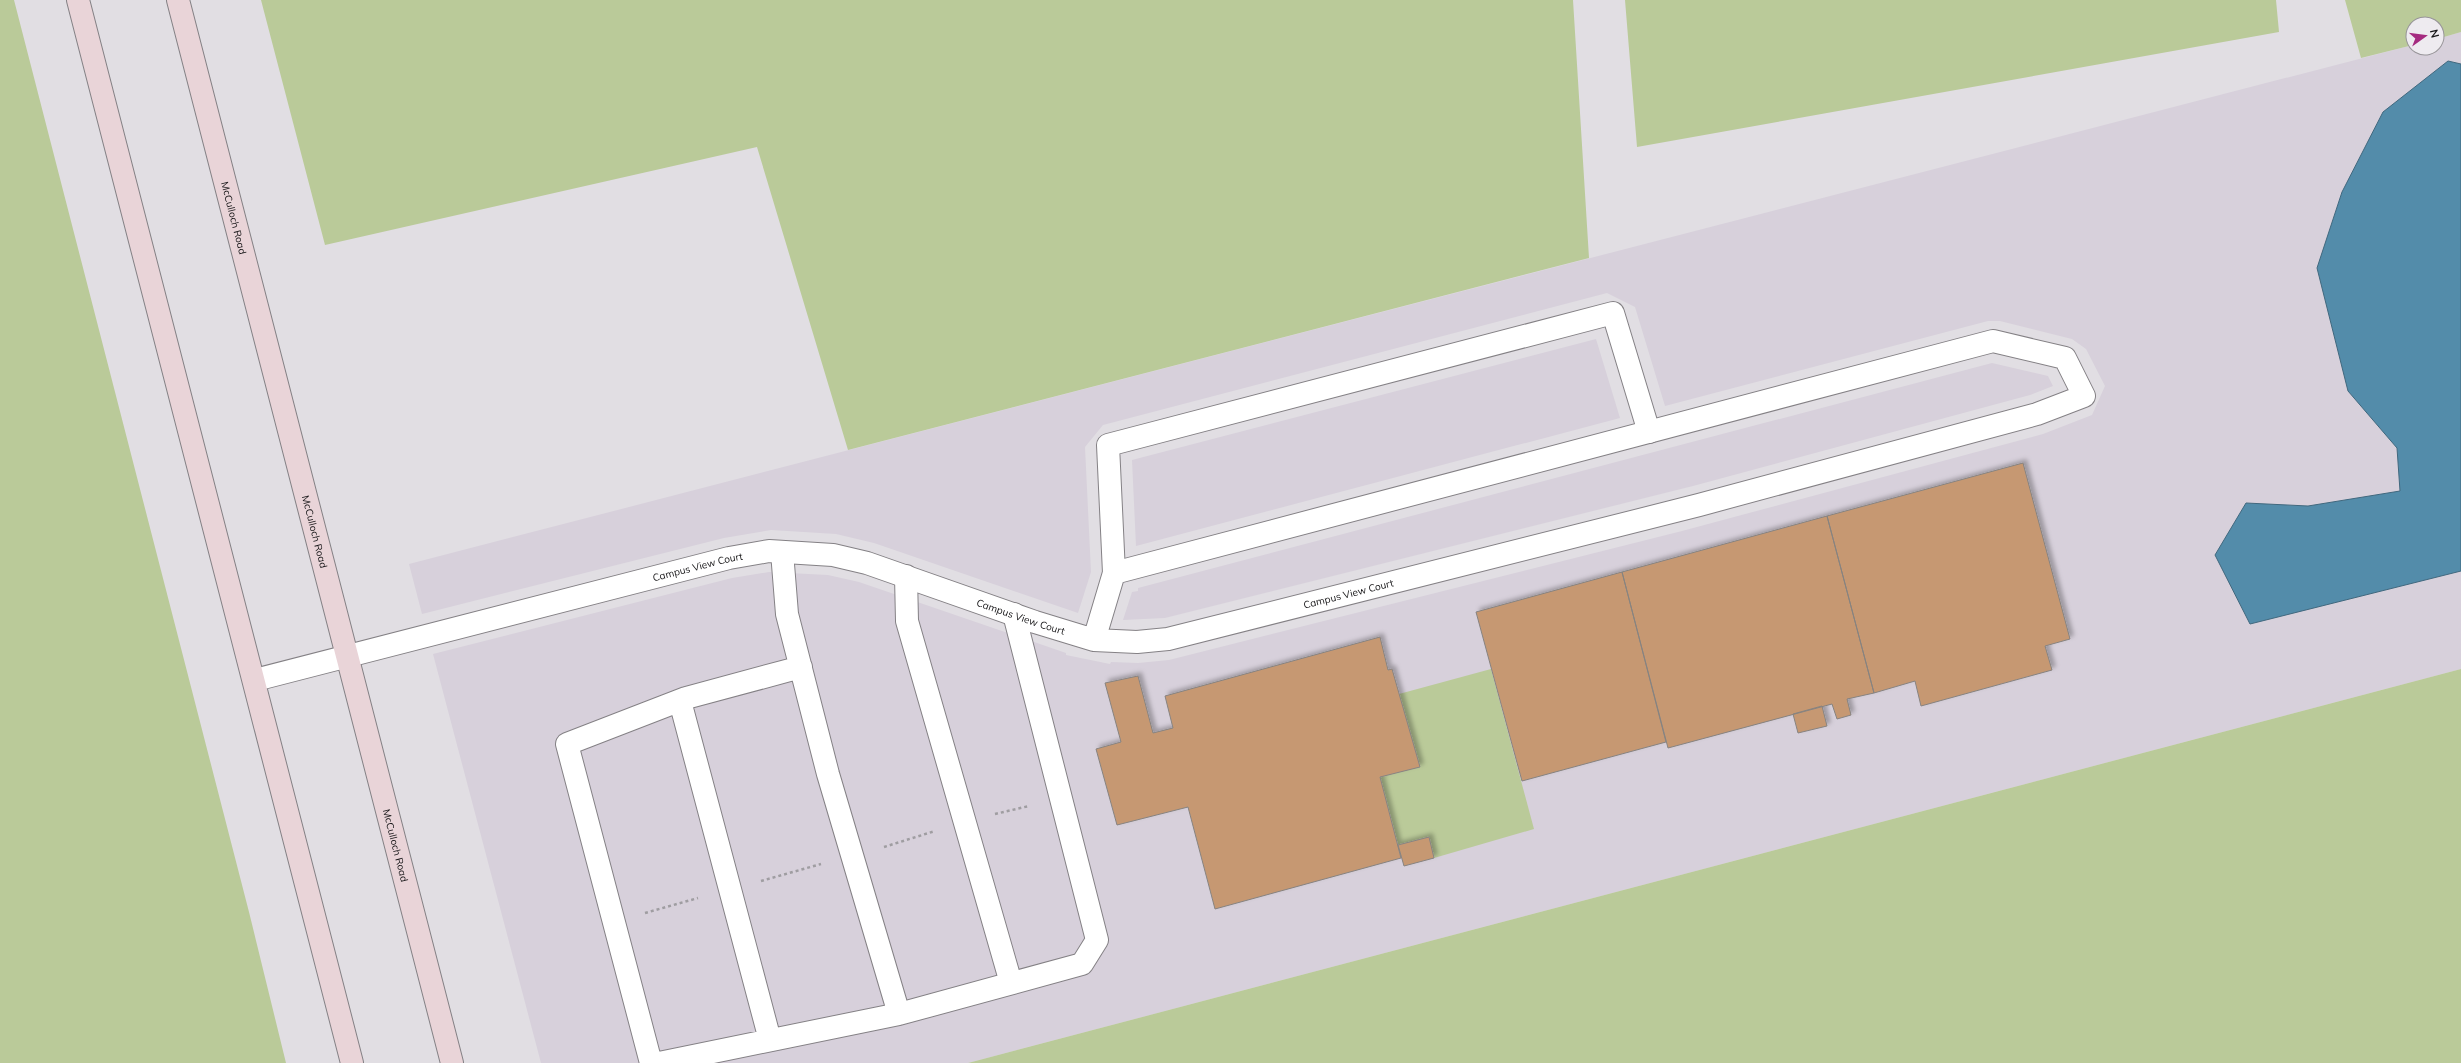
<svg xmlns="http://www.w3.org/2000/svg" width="2461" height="1063" font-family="Mulish,sans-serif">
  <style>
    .built { fill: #d7d0db }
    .green { fill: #baca99 }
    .water { fill: #538caa; stroke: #41687e }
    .building { fill: #c69872; stroke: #878380; filter: url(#shadow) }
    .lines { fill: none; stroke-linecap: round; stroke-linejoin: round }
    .lane-casing { stroke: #848185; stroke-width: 24 }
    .street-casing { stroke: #848185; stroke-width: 24 }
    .secondary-casing { stroke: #848185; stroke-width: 24 }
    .path { stroke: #9f9da1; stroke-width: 2.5; stroke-dasharray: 3 3; stroke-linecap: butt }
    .lane { stroke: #fff; stroke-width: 22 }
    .street { stroke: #fff; stroke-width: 22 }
    .secondary { stroke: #e9d4d8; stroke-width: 22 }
    .labels { text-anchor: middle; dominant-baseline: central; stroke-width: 3.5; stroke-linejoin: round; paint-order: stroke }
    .street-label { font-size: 10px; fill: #161517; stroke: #eeebf0 }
  </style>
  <defs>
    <filter id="shadow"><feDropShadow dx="3.5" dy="-3.5" stdDeviation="2" flood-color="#0004"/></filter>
  </defs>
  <rect width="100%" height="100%" fill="#e1dee3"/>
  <path class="built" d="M2461,32v32l-13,-3 -100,330 49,57 3,43 -92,15 -62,-3 4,121 211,-53v98l-1493,394h-427l-108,-409 299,-76 37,-6 59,3 31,7 207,71v2l44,9 1,-2 27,1 31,-3 513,-129 361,-97 49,-19 13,-29 -19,-37 -14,-10 -72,-18h-12l-323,85 -30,-99 -28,-14 -504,132 -18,22 6,125 -13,41 -204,-70 -38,-9 -65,-4 -47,8 -302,76 -13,-50 2004,-519v3h24v-9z
    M1596,339l24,79 -484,128 -4,-86z
    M1992,363l56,13 5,10 -23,9 -337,91 -528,132 -42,2 9,-28 6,-1v-3z"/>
  <path class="green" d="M0,0h14l235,912 37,151h-286z
    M261,0h1312l16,258 -741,192 -91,-303 -432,98z
    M1625,0h651l3,32 -642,115z
    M2345,0h116v32l-24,7v-15h-24v21l-52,13z
    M1491,669l43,160 -100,29 -5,-21 -31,8 -18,-68 40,-10 -21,-73z
    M2461,669v394h-1493z"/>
  <path class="water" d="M2448,61l13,3v507l-211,53 -35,-69 31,-52 62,3 92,-15 -3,-43 -49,-57 -31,-123 25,-76 41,-80z"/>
  <path class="building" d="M2023,463l47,176 -25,7 7,24 -131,36 -6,-25 -41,12 -47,-177z
    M1827,516l47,177 -27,6 4,16 -14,4 -5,-15 -164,44 -46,-176z
    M1622,572l44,170 -144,39 -46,-169z
    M1380,637l8,33 4,-1 28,98 -40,10 21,81 -186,51 -27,-102 -71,18 -21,-76 25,-7 -16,-59 33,-7 15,57 20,-5 -8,-32z
    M1822,706l5,20 -29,7 -5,-19z
    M1429,837l5,21 -30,8 -6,-21z"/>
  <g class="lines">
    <g class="lane-casing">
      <path id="lane" d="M782,552l5,62 41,160 71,240 183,-50 15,-24 -83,-326
        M906,576l1,45 104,362
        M680,701l90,339
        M651,1063l-84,-319 119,-46 115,-31
        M659,1063l240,-49"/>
    </g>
    <g class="street-casing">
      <g id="street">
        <path d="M1114,573l-6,-128 505,-132 36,119"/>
        <path id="s1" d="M255,680l474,-122 40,-7 64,4 34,8 168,59 59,18 43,2 31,-3 531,-134 338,-91 47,-18 -19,-38 -72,-17 -879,232 -20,67"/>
      </g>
    </g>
    <g class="secondary-casing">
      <g id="secondary">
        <path d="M78,0l274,1063"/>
        <path id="s2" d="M178,0l274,1063"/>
      </g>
    </g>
    <path class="path" d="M995,814l34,-8
      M884,847l51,-16
      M761,881l60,-17
      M645,913l53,-15"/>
    <use href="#lane" class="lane"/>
    <use href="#street" class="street"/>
    <use href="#secondary" class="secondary"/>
  </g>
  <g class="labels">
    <g class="street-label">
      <text stroke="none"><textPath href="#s2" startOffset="225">McCulloch Road</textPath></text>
      <text stroke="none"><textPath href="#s2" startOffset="549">McCulloch Road</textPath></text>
      <text stroke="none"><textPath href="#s1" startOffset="457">Campus View Court</textPath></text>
      <text stroke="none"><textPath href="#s1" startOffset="1129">Campus View Court</textPath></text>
      <text stroke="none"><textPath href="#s1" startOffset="792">Campus View Court</textPath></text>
      <text stroke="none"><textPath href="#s2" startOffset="873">McCulloch Road</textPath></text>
    </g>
  </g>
  <g transform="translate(2425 36) rotate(76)"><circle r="19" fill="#eeebf0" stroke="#989599"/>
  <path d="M0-3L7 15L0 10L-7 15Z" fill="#a52b80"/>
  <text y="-6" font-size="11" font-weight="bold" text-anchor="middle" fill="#161517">N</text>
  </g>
</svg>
